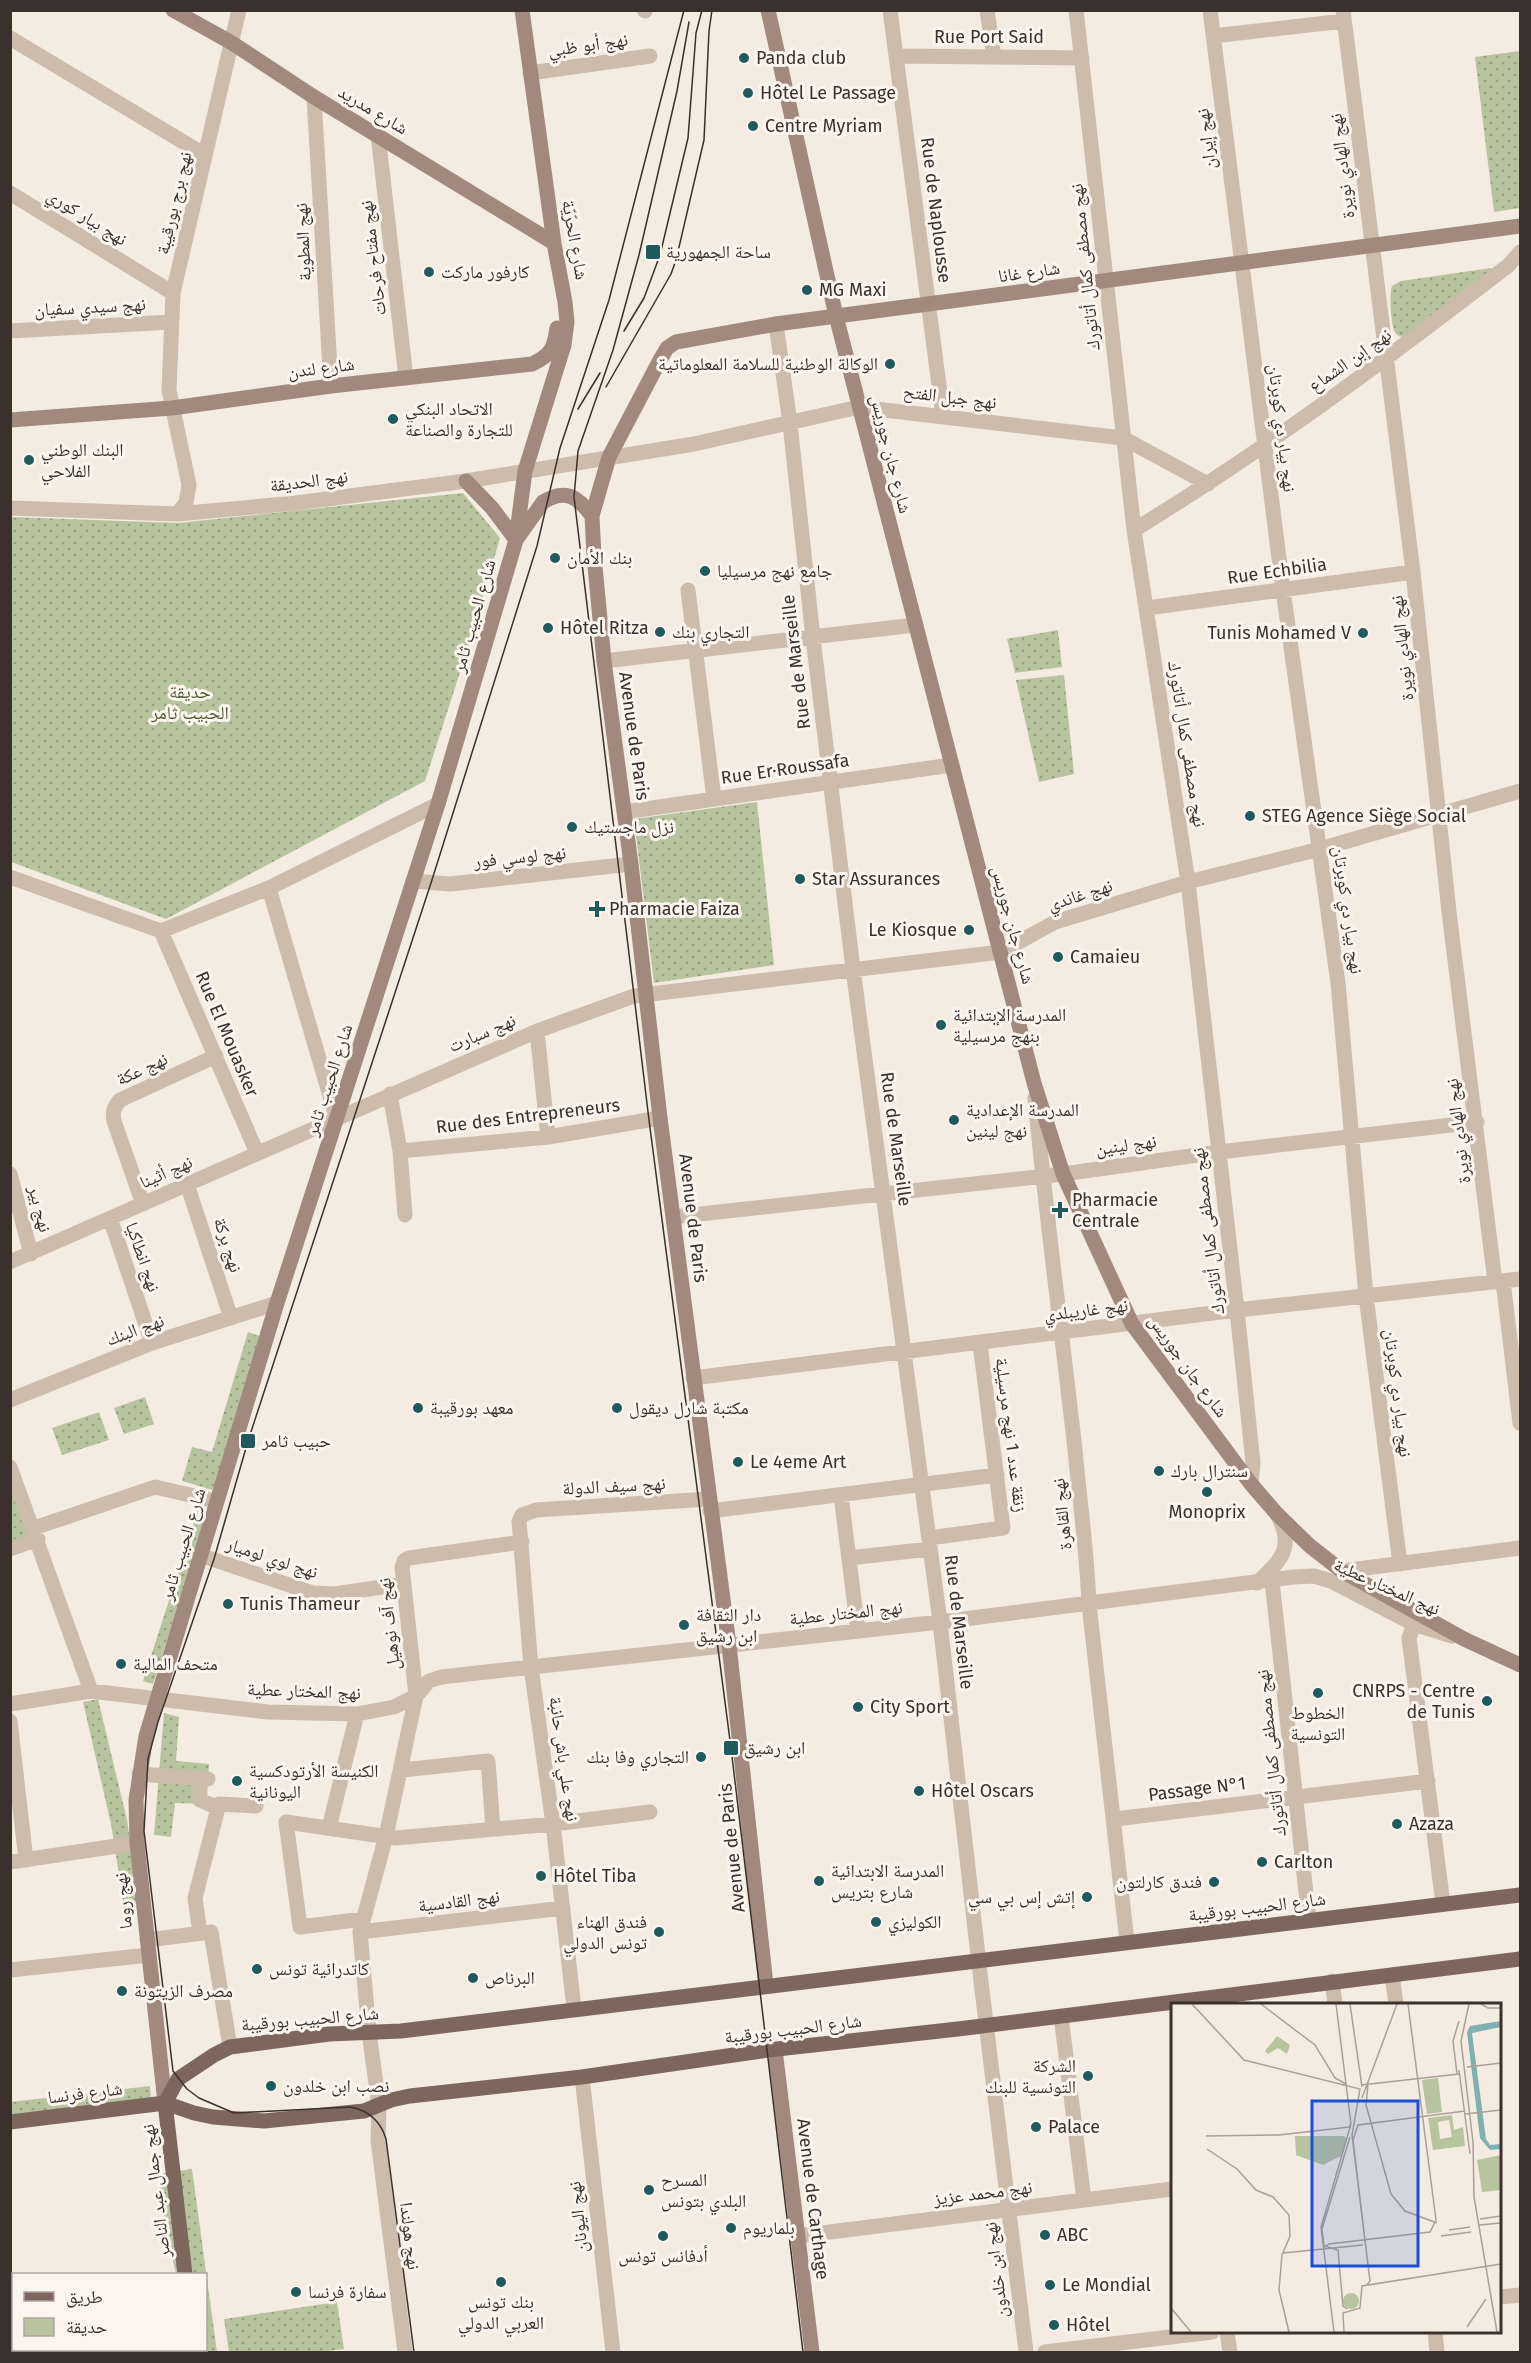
<svg xmlns="http://www.w3.org/2000/svg" width="1531" height="2363" font-family="'Fira Sans','Noto Naskh Arabic',sans-serif">
  <style>
    .green { fill: url(#green-dots) }
    .lines { fill: none; stroke-linecap: round; stroke-linejoin: round }
    .street { stroke: #cdbbac; stroke-width: 15 }
    .secondary { stroke: #a18a7d; stroke-width: 15 }
    .primary { stroke: #7d675c; stroke-width: 15 }
    .tram { stroke: #3b302b; stroke-width: 1.5 }
    .poi-dot { fill: #1f5a5e; stroke: #fbf5ee; stroke-width: 2 }
    .labels { text-anchor: middle; dominant-baseline: central; stroke-width: 6; stroke-linejoin: round; paint-order: stroke }
    .street-label { font-size: 18px; fill: #3b302b; stroke: #fbf5ee }
    .poi-label { font-size: 18px; fill: #3b302b; stroke: #fbf5ee; text-anchor: start }
    .park-label { font-size: 18px; fill: #4a5a2e; stroke: #fbf5ee }
    .inset-road { fill: none; stroke: #aaa098; stroke-width: 1.5 }
    .view { fill: #1d4ed8; fill-opacity: 0.15; stroke: #1d4ed8; stroke-width: 3 }
    .inset-edge { fill: none; stroke: #3b302b; stroke-width: 3 }
  </style>
  <defs>
    <pattern id="green-dots" width="8" height="8" patternUnits="userSpaceOnUse" patternTransform="scale(1.5)"><rect width="8" height="8" fill="#b8c4a0"/><path d="M2 2h.1M6 6h.1" fill="none" stroke="#97a083" stroke-width="1.8" stroke-linecap="round"/></pattern>
  </defs>
  <rect width="100%" height="100%" fill="#f4ebe1"/>
  <path class="green" d="M1520,51v157l-26,4 -19,-155z
    M1491,268l1,8 -86,62c-5,-1 -10,-2 -12,-8 -3,-9 -5,-35 -2,-44l9,-5z
    M463,493l37,45 -28,97 -47,146 -259,138 -155,-57v-345l167,6z
    M1058,630l4,37 -47,6 -8,-34z
    M1064,675l10,99 -35,8 -23,-102z
    M757,802l17,163 -120,18 -20,-164z
    M248,1332l14,5 -46,154 -34,-10 10,-34 20,5z
    M145,1397l9,27 -30,10 -10,-26z
    M99,1412l10,28 -47,15 -10,-27z
    M10,1473l23,64 -23,7z
    M198,1510l10,3 -55,171 -10,-3z
    M98,1699l29,121 12,85 -15,1 -13,-82 -28,-122z
    M164,1713l15,4 -3,44 33,3 -3,40 -31,-1 -4,34 -17,-2z
    M150,2086l1,14 -140,17 -1,-15z
    M192,2169l25,183h-42l-1,-2h32v-76h-30l-9,-39 -8,-61z
    M337,2302l7,47 -25,3h-90l-5,-33z"/>
  <g class="lines">
    <path class="street" d="M644,10l1,1
      M890,10l53,406
      M987,10l7,47
      M1076,10l58,520 54,352 49,428 16,153 -2,21
      M1210,10l73,580 55,393 28,313 34,268
      M1343,10l70,562 36,340 46,370
      M1213,36l131,-15
      M10,38l195,117
      M897,56l185,2
      M530,73l120,-17
      M314,97l17,289
      M378,135l28,243
      M10,193l163,100
      M776,324l14,99 23,215 40,331 87,653 42,368 44,362
      M10,331l161,-9
      M10,508l167,6 119,-11 170,-22 228,-37 165,-37 264,31 85,46
      M177,514l9,-11 3,-18 -20,-95 4,-97 66,-283
      M1134,530c131,-80 254,-172 375,-265l11,-13
      M688,590l26,209
      M1147,608l266,-36
      M604,661l311,-36
      M624,812l327,-47
      M10,877l151,54 108,-43 169,-84
      M413,881l37,3 181,-20
      M269,888l68,232
      M161,931l96,222
      M537,1031l11,106
      M390,1094l10,57 5,64
      M1035,1098c11,118 27,235 40,352 5,52 12,103 14,154l38,338
      M400,1151l148,-14 112,-19
      M10,1174l21,80
      M187,1184l44,134
      M143,1204l-29,-83c-2,-9 0,-14 6,-21l96,-44
      M673,1217l390,-43 156,-22 258,-30
      M110,1218l42,125
      M10,1262l527,-231 97,-35 367,-44 54,-30 133,-40 132,-33 200,-58
      M1503,1281l17,142
      M693,1378l544,-68 283,-31
      M10,1400l142,-57 125,-40
      M10,1467l81,224
      M841,1495l17,136
      M710,1511l287,-36
      M34,1528l121,-41 61,14
      M929,1538l74,-10 -23,-185
      M10,1549l28,-10
      M200,1555l113,38 21,1 69,-10
      M849,1558l81,-9
      M1342,1571l178,-23
      M1272,1581l37,339
      M1257,1583c25,-24 38,-35 20,-69
      M1414,1624l-5,14 34,266
      M10,1704l81,-13 177,21 89,2 37,-7 22,-11 13,-15 12,-4 499,-55 354,-45 20,-1 17,5 83,43 38,12
      M10,1721l16,139
      M402,1770l86,-9 5,68
      M139,1774l69,5
      M200,1778v22l18,8
      M1115,1819l313,-38
      M329,1828l28,-114
      M10,1862l127,-19
      M363,1919l-63,8 -14,-105 110,16 157,-14 97,-12
      M360,1932l203,-24
      M200,1933l-5,-35 24,-94 37,2
      M147,1940l64,-8 19,115
      M10,1970l139,-15
      M1392,1975l4,29
      M1332,1981l3,23
      M574,2008l-21,-184 -22,-157 -12,-146 3,-6 14,-5 173,-11
      M1061,2016l23,184
      M582,2077l31,275
      M798,2236l374,-47
      M1500,2297l20,-2
      M1227,2332l3,20
      M1435,2332l2,20
      M405,2352l-27,-212 1,-34 -10,-74 -9,-100 26,-96 30,-140 -14,-129 2,-6 5,-3 113,-16
      M1045,2352l167,-20"/>
    <path class="secondary" d="M173,10l59,33 82,54 240,146
      M768,10l68,306 198,767 29,91 69,150 119,160 26,30 33,32 32,25 122,68 56,26
      M10,420l162,-12 159,-22 201,-22c19,-9 22,-15 25,-36
      M466,481l26,27 24,32 27,-38c23,-14 35,-5 49,14
      M766,1985l-37,-340 -69,-527 -29,-254 -27,-203 -10,-105 -2,-40 17,-59 51,-97 7,-12 9,-6 100,-18 744,-98
      M775,2050l37,302
      M165,2103l-28,-260 -1,-43 10,-64 131,-433 161,-499 78,-264 9,-69 39,-126 3,-23 -2,-20 -11,-59 -32,-233"/>
    <path class="primary" d="M165,2103l13,-24 36,-24 16,-8 99,-13 72,-3 1119,-136
      M165,2103l20,171
      M10,2122l155,-19 29,10 19,4 51,4 100,-10 27,-11 19,-4 172,-19 186,-27 190,-21 562,-70
      M195,2350v2"/>
    <path class="tram" d="M689,22l-12,69 -38,164 -26,95 -35,101 -4,46 75,623 82,628 72,604
      M624,331l20,-33 16,-43 28,-117 8,-105 6,-23
      M606,387l65,-113 5,-14 28,-120 5,-109 3,-21
      M578,409l22,-36
      M414,2352l-28,-213c-5,-17 -17,-28 -35,-32l-117,6 -35,-15 -12,-9 -14,-18 -29,-240 4,-72 10,-37 56,-163 34,-118 183,-558 106,-337 23,-98 49,-148 75,-290"/>
  </g>
  <g class="poi-dot">
    <circle cx="744" cy="58" r="6"/>
    <circle cx="748" cy="93" r="6"/>
    <circle cx="753" cy="126" r="6"/>
    <rect x="645" y="244" width="16" height="16" rx="3"/>
    <circle cx="429" cy="272" r="6"/>
    <circle cx="807" cy="290" r="6"/>
    <circle cx="890" cy="364" r="6"/>
    <circle cx="393" cy="419" r="6"/>
    <circle cx="29" cy="460" r="6"/>
    <circle cx="555" cy="558" r="6"/>
    <circle cx="705" cy="571" r="6"/>
    <circle cx="548" cy="628" r="6"/>
    <circle cx="660" cy="632" r="6"/>
    <circle cx="1363" cy="633" r="6"/>
    <circle cx="1250" cy="816" r="6"/>
    <circle cx="572" cy="827" r="6"/>
    <circle cx="800" cy="879" r="6"/>
    <path d="M594 900h6v6h6v6h-6v6h-6v-6h-6v-6h6z"/>
    <circle cx="969" cy="930" r="6"/>
    <circle cx="1058" cy="957" r="6"/>
    <circle cx="941" cy="1025" r="6"/>
    <circle cx="954" cy="1120" r="6"/>
    <path d="M1057 1201h6v6h6v6h-6v6h-6v-6h-6v-6h6z"/>
    <circle cx="418" cy="1408" r="6"/>
    <circle cx="617" cy="1408" r="6"/>
    <rect x="240" y="1433" width="16" height="16" rx="3"/>
    <circle cx="738" cy="1462" r="6"/>
    <circle cx="1159" cy="1471" r="6"/>
    <circle cx="1207" cy="1492" r="6"/>
    <circle cx="228" cy="1604" r="6"/>
    <circle cx="684" cy="1625" r="6"/>
    <circle cx="121" cy="1664" r="6"/>
    <circle cx="1318" cy="1693" r="6"/>
    <circle cx="1487" cy="1701" r="6"/>
    <circle cx="858" cy="1707" r="6"/>
    <rect x="723" y="1740" width="16" height="16" rx="3"/>
    <circle cx="701" cy="1757" r="6"/>
    <circle cx="237" cy="1781" r="6"/>
    <circle cx="919" cy="1791" r="6"/>
    <circle cx="1397" cy="1824" r="6"/>
    <circle cx="1262" cy="1862" r="6"/>
    <circle cx="541" cy="1876" r="6"/>
    <circle cx="819" cy="1881" r="6"/>
    <circle cx="1214" cy="1882" r="6"/>
    <circle cx="1087" cy="1897" r="6"/>
    <circle cx="876" cy="1922" r="6"/>
    <circle cx="659" cy="1932" r="6"/>
    <circle cx="257" cy="1969" r="6"/>
    <circle cx="473" cy="1978" r="6"/>
    <circle cx="122" cy="1991" r="6"/>
    <circle cx="1088" cy="2076" r="6"/>
    <circle cx="271" cy="2086" r="6"/>
    <circle cx="1036" cy="2127" r="6"/>
    <circle cx="649" cy="2190" r="6"/>
    <circle cx="731" cy="2228" r="6"/>
    <circle cx="1045" cy="2235" r="6"/>
    <circle cx="663" cy="2236" r="6"/>
    <circle cx="501" cy="2282" r="6"/>
    <circle cx="1050" cy="2285" r="6"/>
    <circle cx="296" cy="2292" r="6"/>
    <circle cx="1054" cy="2325" r="6"/>
  </g>
  <g class="labels">
    <g class="street-label">
      <text x="989" y="37">Rue Port Said</text>
      <text transform="translate(588 45) rotate(-8)">نهج أبو ظبي</text>
      <text transform="translate(373 110) rotate(31)">شارع مدريد</text>
      <text transform="translate(1206 139) rotate(-97)">نهج إيران</text>
      <text transform="translate(1342 166) rotate(-97)">نهج الهادي نويرة</text>
      <text transform="translate(174 203) rotate(-77)">نهج برج بورقيبة</text>
      <text transform="translate(936 210) rotate(83)">Rue de Naplousse</text>
      <text transform="translate(87 217) rotate(32)">نهج بيار كوري</text>
      <text transform="translate(575 240) rotate(80)">شارع الحرّيّة</text>
      <text transform="translate(303 242) rotate(-93)">نهج المطوية</text>
      <text transform="translate(373 258) rotate(-97)">نهج مفتاح فرحات</text>
      <text transform="translate(1085 267) rotate(-96)">نهج مصطفى كمال أتاتورك</text>
      <text transform="translate(1029 272) rotate(-8)">شارع غانا</text>
      <text transform="translate(90 307) rotate(-3)">نهج سيدي سفيان</text>
      <text transform="translate(1350 360) rotate(-35)">نهج إبن الشماع</text>
      <text transform="translate(321 368) rotate(-7)">شارع لندن</text>
      <text transform="translate(950 397) rotate(7)">نهج جبل الفتح</text>
      <text transform="translate(1282 428) rotate(83)">نهج بيار دي كوبرتان</text>
      <text transform="translate(891 454) rotate(76)">شارع جان جوريس</text>
      <text transform="translate(309 481) rotate(-7)">نهج الحديقة</text>
      <text transform="translate(1277 571) rotate(-8)">Rue Echbilia</text>
      <text transform="translate(474 616) rotate(-74)">شارع الحبيب ثامر</text>
      <text transform="translate(1402 648) rotate(-96)">نهج الهادي نويرة</text>
      <text transform="translate(796 662) rotate(-97)">Rue de Marseille</text>
      <text transform="translate(634 736) rotate(82)">Avenue de Paris</text>
      <text transform="translate(1187 744) rotate(81)">نهج مصطفى كمال أتاتورك</text>
      <text transform="translate(785 769) rotate(-8)">Rue Er·Roussafa</text>
      <text transform="translate(520 857) rotate(-6)">نهج لوسي فور</text>
      <text transform="translate(1080 895) rotate(-18)">نهج غاندي</text>
      <text transform="translate(1348 910) rotate(82)">نهج بيار دي كوبرتان</text>
      <text transform="translate(1013 925) rotate(75)">شارع جان جوريس</text>
      <text transform="translate(482 1033) rotate(-23)">نهج سبارت</text>
      <text transform="translate(227 1034) rotate(67)">Rue El Mouasker</text>
      <text transform="translate(142 1069) rotate(-25)">نهج عكة</text>
      <text transform="translate(329 1080) rotate(-72)">شارع الحبيب ثامر</text>
      <text transform="translate(528 1116) rotate(-7)">Rue des Entrepreneurs</text>
      <text transform="translate(1458 1131) rotate(-97)">نهج الهادي نويرة</text>
      <text transform="translate(896 1139) rotate(82)">Rue de Marseille</text>
      <text transform="translate(1126 1145) rotate(-8)">نهج لينين</text>
      <text transform="translate(166 1172) rotate(-24)">نهج أثينا</text>
      <text transform="translate(40 1209) rotate(76)">نهج بير</text>
      <text transform="translate(693 1218) rotate(83)">Avenue de Paris</text>
      <text transform="translate(1208 1231) rotate(-97)">نهج مصطفى كمال أتاتورك</text>
      <text transform="translate(228 1245) rotate(72)">نهج بركة</text>
      <text transform="translate(143 1257) rotate(71)">نهج انطاكيا</text>
      <text transform="translate(1086 1310) rotate(-7)">نهج غاريبلدي</text>
      <text transform="translate(135 1330) rotate(-20)">نهج البنك</text>
      <text transform="translate(1188 1366) rotate(54)">شارع جان جوريس</text>
      <text transform="translate(1398 1393) rotate(83)">نهج بيار دي كوبرتان</text>
      <text transform="translate(1011 1435) rotate(83)">زنقة عدد 1 نهج مرسيلية</text>
      <text transform="translate(614 1486) rotate(-3)">نهج سيف الدولة</text>
      <text transform="translate(1062 1514) rotate(-96)">نهج القاهرة</text>
      <text transform="translate(183 1544) rotate(-73)">شارع الحبيب ثامر</text>
      <text transform="translate(272 1558) rotate(18)">نهج لوي لوميار</text>
      <text transform="translate(1387 1587) rotate(24)">نهج المختار عطية</text>
      <text transform="translate(846 1613) rotate(-6)">نهج المختار عطية</text>
      <text transform="translate(959 1622) rotate(83)">Rue de Marseille</text>
      <text transform="translate(389 1624) rotate(-96)">نهج آف نوهيل</text>
      <text transform="translate(304 1691) rotate(2)">نهج المختار عطية</text>
      <text transform="translate(1271 1753) rotate(-96)">نهج مصطفى كمال أتاتورك</text>
      <text transform="translate(564 1759) rotate(82)">نهج علي باش حانبة</text>
      <text transform="translate(1197 1789) rotate(-7)">Passage N°1</text>
      <text transform="translate(732 1848) rotate(-96)">Avenue de Paris</text>
      <text transform="translate(123 1901) rotate(-96)">نهج روما</text>
      <text transform="translate(459 1901) rotate(-7)">نهج القادسية</text>
      <text transform="translate(1257 1907) rotate(-7)">شارع الحبيب بورقيبة</text>
      <text transform="translate(310 2019) rotate(-5)">شارع الحبيب بورقيبة</text>
      <text transform="translate(793 2029) rotate(-7)">شارع الحبيب بورقيبة</text>
      <text transform="translate(85 2093) rotate(-7)">شارع فرنسا</text>
      <text transform="translate(156 2191) rotate(-97)">نهج جمال عبد الناصر</text>
      <text transform="translate(983 2193) rotate(-7)">نهج محمد عزيز</text>
      <text transform="translate(813 2199) rotate(83)">Avenue de Carthage</text>
      <text transform="translate(578 2217) rotate(-96)">نهج اليونان</text>
      <text transform="translate(410 2236) rotate(83)">نهج هولندا</text>
      <text transform="translate(996 2270) rotate(-97)">نهج ابن خلدون</text>
    </g>
    <g class="poi-label">
      <text x="756" y="58">Panda club</text>
      <text x="760" y="93">Hôtel Le Passage</text>
      <text x="765" y="126">Centre Myriam</text>
      <text x="666" y="252">ساحة الجمهورية</text>
      <text x="441" y="272">كارفور ماركت</text>
      <text x="819" y="290">MG Maxi</text>
      <text x="878" y="364" text-anchor="end">الوكالة الوطنية للسلامة المعلوماتية</text>
      <text x="405" y="409">الاتحاد البنكي<tspan x="405" dy="21">للتجارة والصناعة</tspan></text>
      <text x="41" y="450">البنك الوطني<tspan x="41" dy="21">الفلاحي</tspan></text>
      <text x="567" y="558">بنك الأمان</text>
      <text x="717" y="571">جامع نهج مرسيليا</text>
      <text x="560" y="628">Hôtel Ritza</text>
      <text x="672" y="632">التجاري بنك</text>
      <text x="1351" y="633" text-anchor="end">Tunis Mohamed V</text>
      <text x="1262" y="816">STEG Agence Siège Social</text>
      <text x="584" y="827">نزل ماجستيك</text>
      <text x="812" y="879">Star Assurances</text>
      <text x="609" y="909">Pharmacie Faiza</text>
      <text x="957" y="930" text-anchor="end">Le Kiosque</text>
      <text x="1070" y="957">Camaieu</text>
      <text x="953" y="1015">المدرسة الإبتدائية<tspan x="953" dy="21">بنهج مرسيلية</tspan></text>
      <text x="966" y="1110">المدرسة الإعدادية<tspan x="966" dy="21">نهج لينين</tspan></text>
      <text x="1072" y="1200">Pharmacie<tspan x="1072" dy="21">Centrale</tspan></text>
      <text x="430" y="1408">معهد بورقيبة</text>
      <text x="629" y="1408">مكتبة شارل ديقول</text>
      <text x="262" y="1441">حبيب ثامر</text>
      <text x="750" y="1462">Le 4eme Art</text>
      <text x="1171" y="1471">سنترال بارك</text>
      <text x="1207" y="1512" text-anchor="middle">Monoprix</text>
      <text x="240" y="1604">Tunis Thameur</text>
      <text x="696" y="1615">دار الثقافة<tspan x="696" dy="21">ابن رشيق</tspan></text>
      <text x="133" y="1664">متحف المالية</text>
      <text x="1475" y="1691" text-anchor="end">CNRPS - Centre<tspan x="1475" dy="21">de Tunis</tspan></text>
      <text x="870" y="1707">City Sport</text>
      <text x="1318" y="1713" text-anchor="middle">الخطوط<tspan x="1318" dy="21">التونسية</tspan></text>
      <text x="744" y="1748">ابن رشيق</text>
      <text x="689" y="1757" text-anchor="end">التجاري وفا بنك</text>
      <text x="249" y="1771">الكنيسة الأرتودكسية<tspan x="249" dy="21">اليونانية</tspan></text>
      <text x="931" y="1791">Hôtel Oscars</text>
      <text x="1409" y="1824">Azaza</text>
      <text x="1274" y="1862">Carlton</text>
      <text x="831" y="1871">المدرسة الابتدائية<tspan x="831" dy="21">شارع بتريس</tspan></text>
      <text x="553" y="1876">Hôtel Tiba</text>
      <text x="1202" y="1882" text-anchor="end">فندق كارلتون</text>
      <text x="1075" y="1897" text-anchor="end">إتش إس بي سي</text>
      <text x="647" y="1922" text-anchor="end">فندق الهناء<tspan x="647" dy="21">تونس الدولي</tspan></text>
      <text x="888" y="1922">الكوليزي</text>
      <text x="269" y="1969">كاتدرائية تونس</text>
      <text x="485" y="1978">البرناص</text>
      <text x="134" y="1991">مصرف الزيتونة</text>
      <text x="1076" y="2066" text-anchor="end">الشركة<tspan x="1076" dy="21">التونسية للبنك</tspan></text>
      <text x="283" y="2086">نصب ابن خلدون</text>
      <text x="1048" y="2127">Palace</text>
      <text x="661" y="2180">المسرح<tspan x="661" dy="21">البلدي بتونس</tspan></text>
      <text x="743" y="2228">بلماريوم</text>
      <text x="1057" y="2235">ABC</text>
      <text x="663" y="2256" text-anchor="middle">أدفانس تونس</text>
      <text x="1062" y="2285">Le Mondial</text>
      <text x="308" y="2292">سفارة فرنسا</text>
      <text x="501" y="2302" text-anchor="middle">بنك تونس<tspan x="501" dy="21">العربي الدولي</tspan></text>
      <text x="1066" y="2325">Hôtel</text>
    </g>
    <g class="park-label">
      <text x="190" y="692">حديقة<tspan x="190" dy="21">الحبيب ثامر</tspan></text>
    </g>
  </g>
  <g transform="translate(1171 2003)">
    <rect width="330" height="330" fill="#f4ebe1"/>
    <path d="M106,33l13,9 -3,9 -9,-6 -10,6 -3,-3zM267,75l4,34 -15,2 -5,-34zM281,112l2,15 9,-3 2,19 -32,4 -5,-32zM278,117l3,17 -12,2 -2,-17zM124,133h49l3,3 -6,17 -18,9 -27,-10zM172 298a8 8 0 1 1 16 0a8 8 0 1 1-16 0Z" fill="#b8c4a0" fill-rule="evenodd"/>
    <path d="M330,152v35l-19,2 -5,-32z" fill="#b8c4a0"/>
    <path d="M330,18v6l-29,6 14,106 4,6 11,-1v5l-11,1 -10,-12 -13,-106 3,-6z" fill="#7fb0b2"/>
    <path class="inset-road" d="M21,1l52,56 116,29 -8,46 18,146 -3,4M90,1l54,41 20,33 11,6M179,1l12,83M298,1l-8,37 12,101 1,55 23,135M310,1l7,4h13M296,64l34,-4M288,67l11,84M286,71l-4,-33 6,-20M197,81l-2,21 25,89 14,17 32,12M190,82l98,-11M191,95l35,-94M294,111l36,-4M35,133l73,-1 70,-8 2,-4M36,146l30,20 19,21 17,7 16,18 1,21 -8,19 -3,35 10,42M309,216l21,-3M308,222l22,-2M278,227l21,-3M270,233l30,-4M194,237l-12,-100 5,-15 107,-14M152,245l6,-4 101,-12 6,-12 -28,-216M112,250l80,-8M0,305l20,24M176,306l-4,-3 -5,-56 -14,-4 -2,-17 28,-92M296,324l19,-28M163,329l-13,-105 30,-103 -15,-120M173,329l-1,-19 17,-5 2,-22 139,-22"/>
    <path class="view" d="M141,98h106v165h-106z"/>
    <rect width="330" height="330" class="inset-edge"/>
  </g>
  <rect width="1531" height="2363" fill="none" stroke="#3b302b" stroke-width="24"/>
  <rect x="12" y="2273" width="195" height="78" fill="#fbf5ee" stroke="#aea6a0" stroke-width="1.5"/>
  <rect x="24" y="2292" width="30" height="9" fill="#7d675c" stroke="#aea6a0" stroke-width="1.5"/>
  <text x="66" y="2303" font-size="18" fill="#3b302b">طريق</text>
  <rect x="24" y="2318" width="30" height="18" fill="#b8c4a0" stroke="#aea6a0" stroke-width="1.5"/>
  <text x="66" y="2333" font-size="18" fill="#3b302b">حديقة</text>
</svg>
